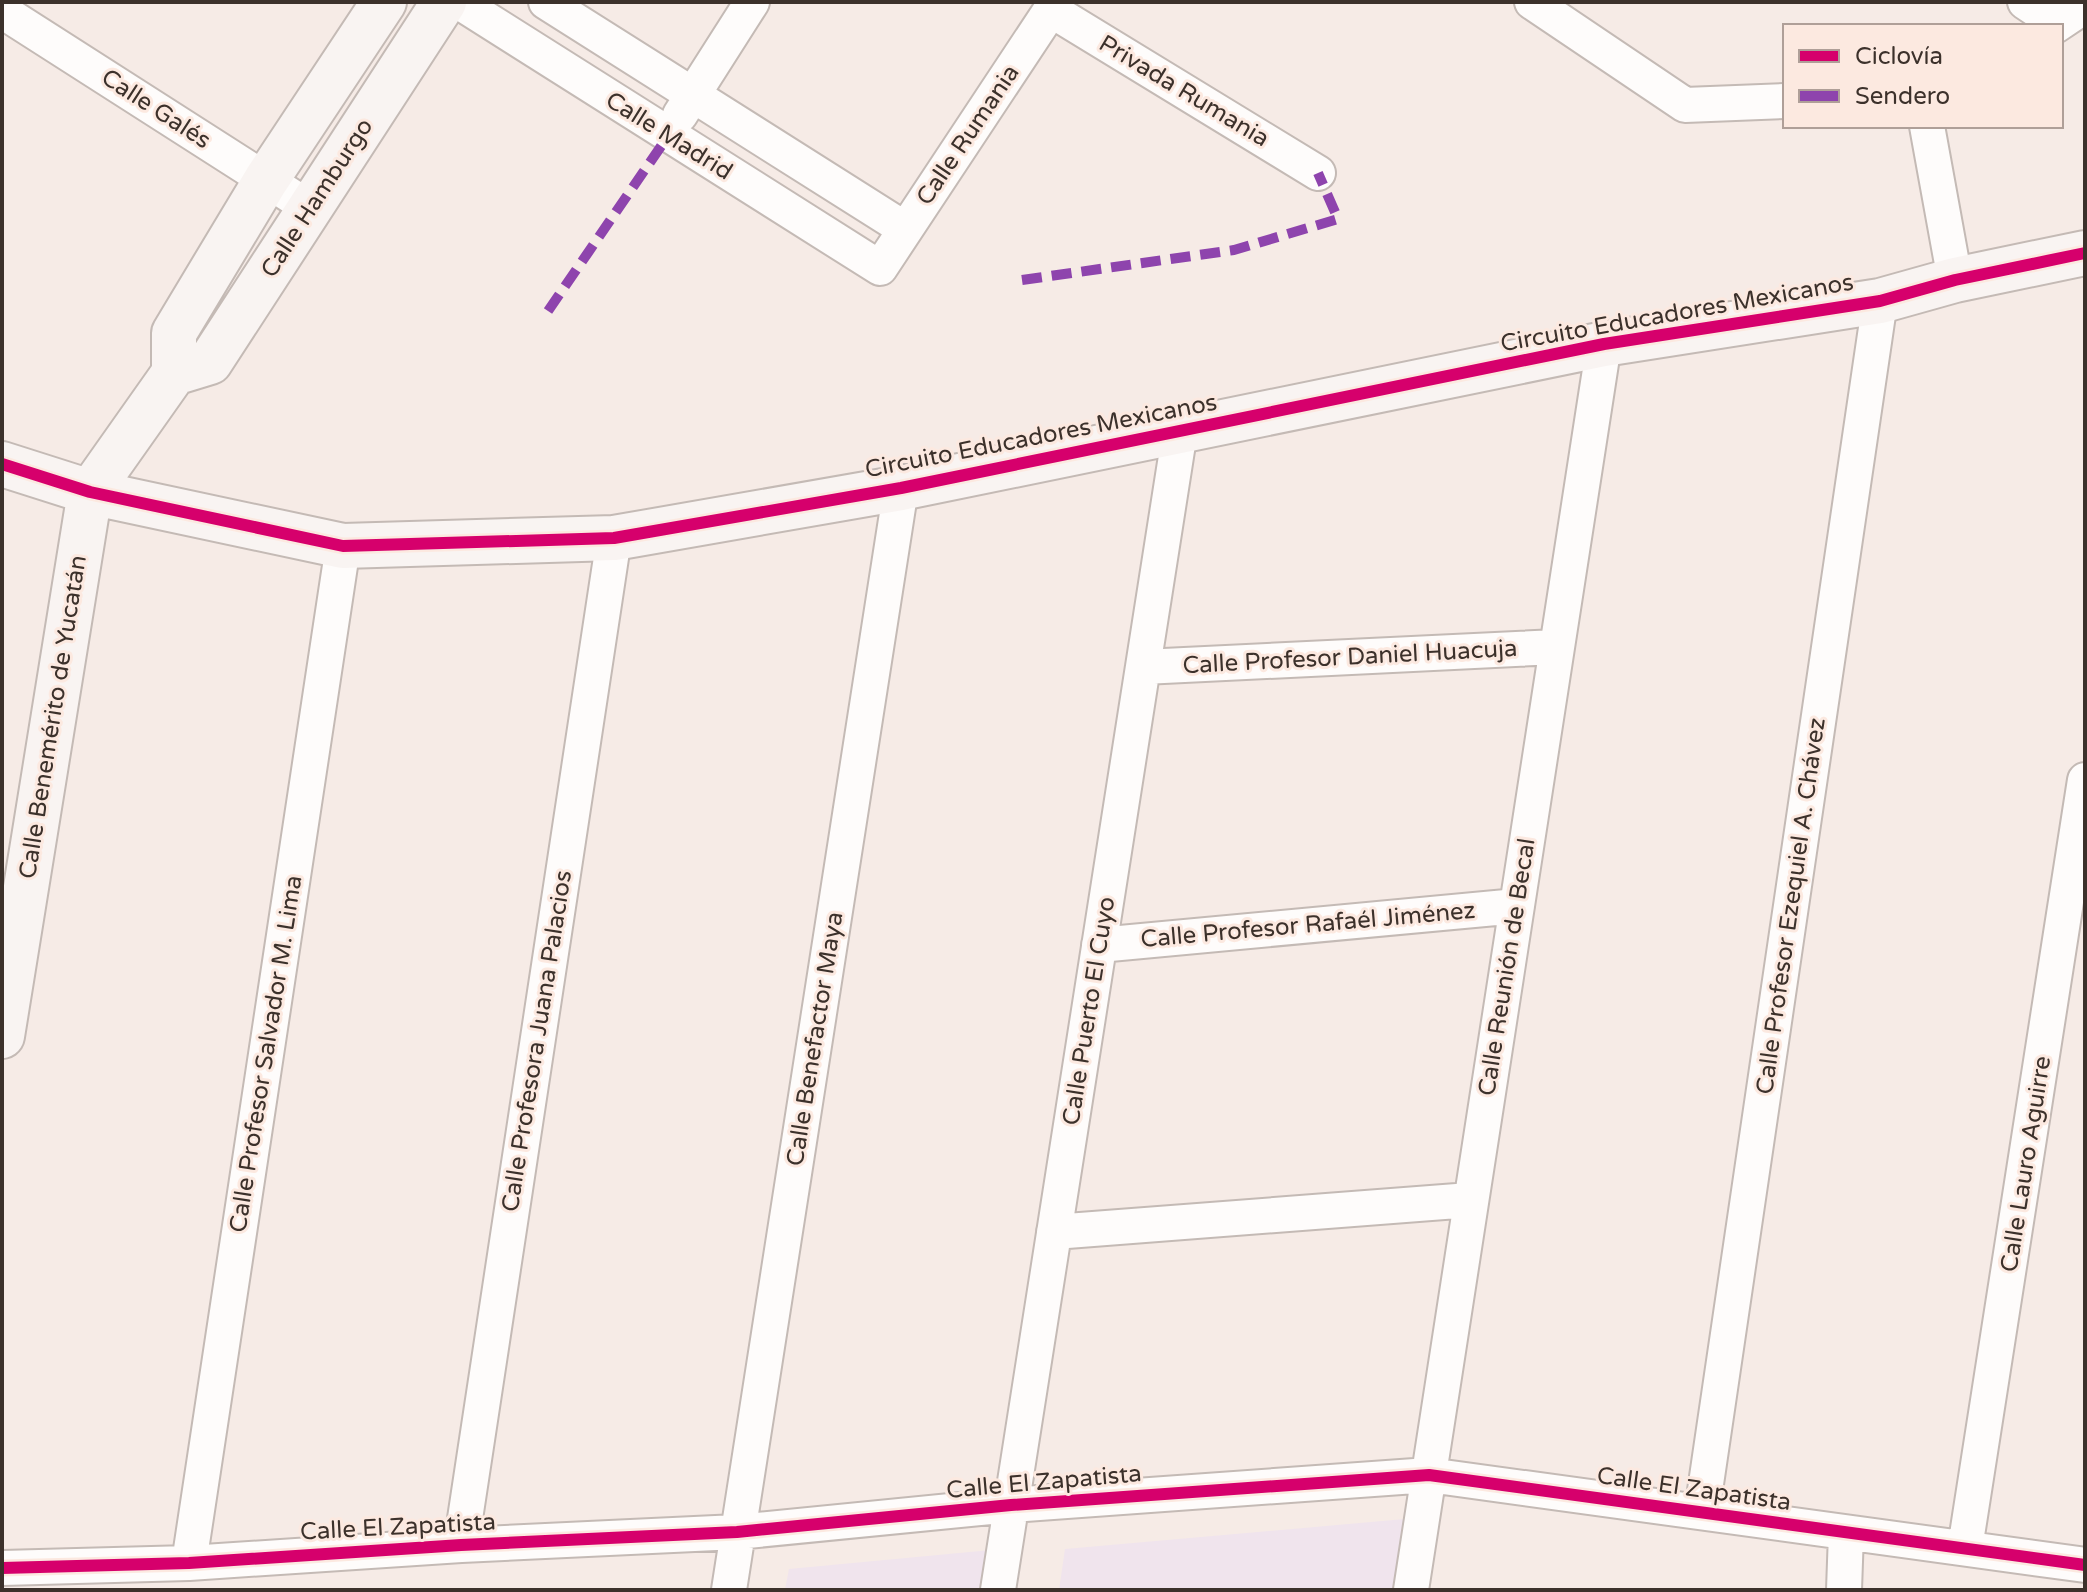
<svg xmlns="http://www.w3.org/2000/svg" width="2087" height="1592" font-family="'Varela Round',sans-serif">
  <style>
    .education { fill: #f0e4ed }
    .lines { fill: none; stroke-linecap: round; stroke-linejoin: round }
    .street-casing { stroke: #c4bab5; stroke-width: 38 }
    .secondary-casing { stroke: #c4bab5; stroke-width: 48 }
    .street { stroke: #fefcfb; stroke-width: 34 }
    .secondary { stroke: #f9f4f2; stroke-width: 44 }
    .quiet { stroke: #8e44ad; stroke-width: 10; stroke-dasharray: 20 10; stroke-linecap: butt }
    .cycleway-casing { stroke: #fce9e0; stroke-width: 17 }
    .cycleway { stroke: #d6006c; stroke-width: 12 }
    .labels { text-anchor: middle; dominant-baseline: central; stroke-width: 6; stroke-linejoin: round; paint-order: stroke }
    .street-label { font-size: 24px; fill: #3c312b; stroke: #fce9e0 }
  </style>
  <rect width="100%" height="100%" fill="#f6ebe6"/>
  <path class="education" d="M1405,1519l-12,71h-334l6,-41z
    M991,1550l-7,40h-199l4,-21z"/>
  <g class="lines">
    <g class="street-casing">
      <path id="street" d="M459,2l421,266 176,-266
        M546,2l359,227
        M1532,2l153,103 100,-4
        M2025,2l33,22
        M1051,10l267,163
        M2,11l308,197
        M2055,26l30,-20
        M680,115l72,-113
        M1927,126l28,154
        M1143,667l414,-20
        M1099,945l418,-39
        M1054,1232l416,-32
        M1702,1511l178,-1210
        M461,1545l153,-1007
        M1965,1548l120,-768
        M189,1563l154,-1017
        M2,1568l187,-5 272,-18 276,-13 274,-27 418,-30 656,90
        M729,1590l172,-1102
        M998,1590l182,-1159
        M1411,1590l193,-1246
        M1844,1590l2,-57"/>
    </g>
    <g class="secondary-casing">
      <path id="secondary" d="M174,373l36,-11 234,-360
        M2,464l88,28 253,54 271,-8 287,-50 703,-144 276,-43 75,-21 130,-27
        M2,1036l88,-544 84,-119v-40l92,-153 118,-178"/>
    </g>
    <use href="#street" class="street"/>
    <use href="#secondary" class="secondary"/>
    <path class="quiet" d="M1022,280l212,-30 104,-31 -20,-46
      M548,311l120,-175"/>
    <g class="cycleway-casing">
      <path id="cycleway" d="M2,464l88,28 253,54 271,-8 287,-50 703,-144 276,-43 75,-21 130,-27
        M2,1568l187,-5 272,-18 276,-13 274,-27 418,-30 656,90"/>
    </g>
    <use href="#cycleway" class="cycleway"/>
  </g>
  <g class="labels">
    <g class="street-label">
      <text transform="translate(1184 91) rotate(31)">Privada Rumania</text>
      <text transform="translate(156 109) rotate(33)">Calle Galés</text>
      <text transform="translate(968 135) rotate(-56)">Calle Rumania</text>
      <text transform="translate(669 136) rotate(32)">Calle Madrid</text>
      <text transform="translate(317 198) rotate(-57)">Calle Hamburgo</text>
      <text transform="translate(1677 313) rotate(-10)">Circuito Educadores Mexicanos</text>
      <text transform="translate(1041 436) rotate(-11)">Circuito Educadores Mexicanos</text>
      <text transform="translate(1350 657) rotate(-3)">Calle Profesor Daniel Huacuja</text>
      <text transform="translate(53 717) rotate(-81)">Calle Benemérito de Yucatán</text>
      <text transform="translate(1791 906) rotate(-82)">Calle Profesor Ezequiel A. Chávez</text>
      <text transform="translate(1308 925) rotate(-5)">Calle Profesor Rafaél Jiménez</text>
      <text transform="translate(1507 967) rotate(-81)">Calle Reunión de Becal</text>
      <text transform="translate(1089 1011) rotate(-81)">Calle Puerto El Cuyo</text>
      <text transform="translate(815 1039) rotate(-81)">Calle Benefactor Maya</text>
      <text transform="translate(537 1041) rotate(-81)">Calle Profesora Juana Palacios</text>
      <text transform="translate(266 1054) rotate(-81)">Calle Profesor Salvador M. Lima</text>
      <text transform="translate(2026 1164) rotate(-81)">Calle Lauro Aguirre</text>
      <text transform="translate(1044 1482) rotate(-5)">Calle El Zapatista</text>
      <text transform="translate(1694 1489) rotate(8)">Calle El Zapatista</text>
      <text transform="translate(398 1527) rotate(-3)">Calle El Zapatista</text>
    </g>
  </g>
  <rect width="2087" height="1592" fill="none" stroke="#3c312b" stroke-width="8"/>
  <rect x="1783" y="24" width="280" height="104" fill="#fce9e0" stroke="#af9f98" stroke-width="2"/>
  <rect x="1799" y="50" width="40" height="12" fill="#d6006c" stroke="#af9f98" stroke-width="2"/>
  <text x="1855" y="64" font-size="24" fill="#3c312b">Ciclovía</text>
  <rect x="1799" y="90" width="40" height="12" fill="#8e44ad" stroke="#af9f98" stroke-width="2"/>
  <text x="1855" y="104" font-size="24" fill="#3c312b">Sendero</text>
</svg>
